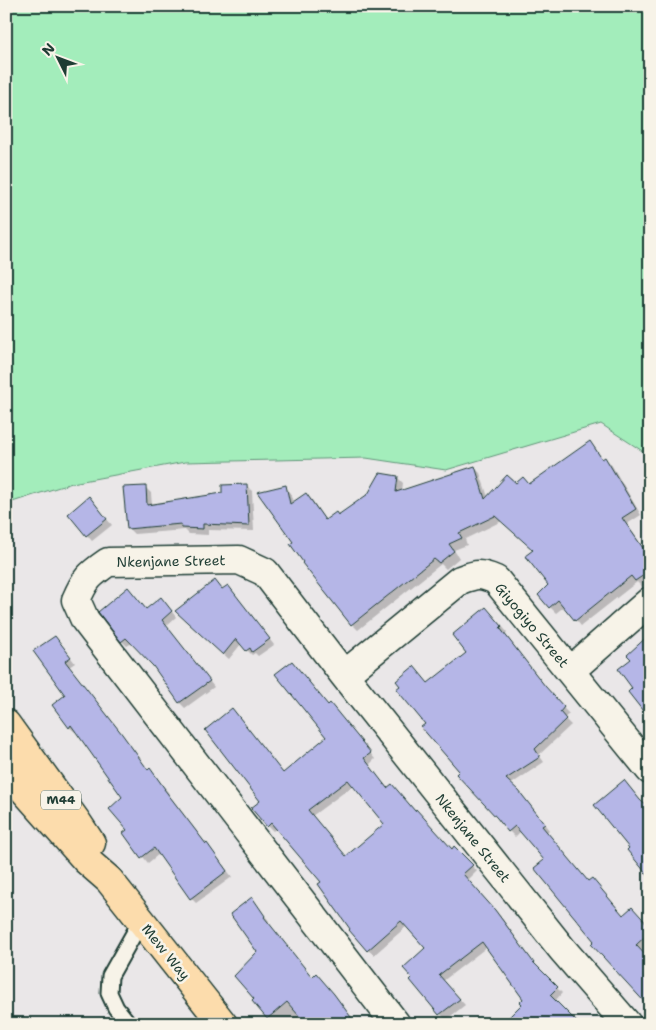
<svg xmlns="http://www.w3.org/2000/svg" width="656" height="1030" font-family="'Shantell Sans',sans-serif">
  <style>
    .green { fill: #a3edbb; stroke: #619578 }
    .shadow { fill: #0003; fill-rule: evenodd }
    .building { fill: #b5b6e7; stroke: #1f3d34; fill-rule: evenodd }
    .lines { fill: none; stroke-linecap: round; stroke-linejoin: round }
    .service-casing { stroke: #1f3d34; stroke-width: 19 }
    .minor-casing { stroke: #1f3d34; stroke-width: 31 }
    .primary-casing { stroke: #1f3d34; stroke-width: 31 }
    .service { stroke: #f7f3e8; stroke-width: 15 }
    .minor { stroke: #f7f3e8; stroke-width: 28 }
    .primary { stroke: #fcdcac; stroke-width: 28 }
    .labels { text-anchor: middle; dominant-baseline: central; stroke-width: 5; stroke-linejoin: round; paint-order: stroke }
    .shield { fill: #f7f3e8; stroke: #60746a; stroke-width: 1 }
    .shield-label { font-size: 12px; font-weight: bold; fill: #1f3d34 }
    .street-label { font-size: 14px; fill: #1f3d34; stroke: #f7f3e8 }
  </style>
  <rect width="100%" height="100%" fill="#eae7e8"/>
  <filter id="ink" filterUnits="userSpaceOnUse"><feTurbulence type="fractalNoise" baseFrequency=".02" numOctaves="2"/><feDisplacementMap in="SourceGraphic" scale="10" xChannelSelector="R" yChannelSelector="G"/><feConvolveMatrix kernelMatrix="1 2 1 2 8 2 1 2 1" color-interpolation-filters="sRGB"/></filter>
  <g filter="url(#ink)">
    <path class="green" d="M6,6h644v450l-49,-32 -155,46 -80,-12 -181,4 -113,21 -66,21z"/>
    <path class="shadow" d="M590,443l6,6 7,11 2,-1 6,5 30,51 -14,9 23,33v24l-8,6 -5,-5 -56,44 -16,-20 -9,7 -6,-6 -1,-22 -15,-35 -32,-29 -37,18 2,6 -13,5 5,8 -13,11 -5,-5 -83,66 -6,-6 -57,-81 -10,-56 6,6 3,10 12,-9 6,6 14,21 13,-5 58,-39 6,6 -1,8 72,-24 6,6 8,24 28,-12 13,1z
      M246,485l6,6 2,40 -46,-1v5l-19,-1 -4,-4 -51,4 -6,-6 17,-41 6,6 1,13 72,-12z
      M94,504l18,21 -20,16 -5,-6z
      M223,590l10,2 41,53 -16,11 -3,-3 -3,2 -11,-11 -12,15 -48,-43z
      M166,604l10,13 -10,9 48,61 -29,21 -5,-5 -26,-38 -22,-22 -5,3 -5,-5 24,-31z
      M492,614l15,18 -2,2 45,60 19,20 -5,4 7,7 -32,30 5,7 -34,23 14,13 25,32 -2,2 41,51 36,33 9,2 17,18v71l-54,-66 -50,-81 -25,-29 -6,6 -6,-6 -48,-59 -34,-48 2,-39 39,-32z
      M55,637l20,26 -6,4 79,104 2,-1 5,5 15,20h-1l38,50 5,5 20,27 -36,26 -5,-5 -32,-44 -11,9 -24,-30 4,-3 -4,-32 -47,-67 -2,1 -6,-5 -2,-32z
      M330,704l45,55 -6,6 19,24 27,23 37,39 2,-3 23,23 -9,9 33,37 37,52 24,24 -7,8 -31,3 1,-5 -38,-52 -44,34 22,24 -19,15 -35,-40 15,-32 -19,-22 -33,29 -6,-5 -46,-68 -45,-54 -4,3 -5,-5 -6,-25 22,-27 44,-37v-31zM354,785l31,40 -39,33 -34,-42z
      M252,899l17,22 -1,2 44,55 26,22 18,24h-81l-7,-6z"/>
    <path class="building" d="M590,441l12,18 3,-2 31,52 -14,9 28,40v13l-15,10 -4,-5 -56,45 -17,-21 -9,8 -11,-13 10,-10 -23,-29 8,-6 -38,-34 -36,17 3,5 -13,6 5,7 -15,12 -5,-4 -83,66 -49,-62 1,-1 -13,-18 3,-2 -36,-50 29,-7 4,19 16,-11 19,27 11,-8 2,3 30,-21 12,-21 18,3 -2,16 79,-26 10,33 22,-24 9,8 7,-6 6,7z
      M247,484l2,42 -46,-2v5l-21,-1 -1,-4 -54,5 -4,-42 23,-1 1,19 75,-12v-8z
      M89,496l18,23 -21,17 -18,-22z
      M215,580l7,9 6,-4 42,54 -18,13 -2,-4 -4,3 -10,-12 -13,16 -48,-44z
      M128,587l18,22 15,-12 11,14 -10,9 48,61 -31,22 -26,-37 -27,-28 -5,4 -23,-30z
      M486,607l16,19 -2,2 45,58 19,21 -4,5 6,7 -31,30 5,8 -34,22 13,12 26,33 -3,2 46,55 4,-3 31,37 9,-8 18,20v5l-14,13 14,15v48l-59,-64 3,-3 -60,-73 10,-8 -29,-34 -7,6 -11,-14 -41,-44 3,-3 -38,-44 4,-3 -29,-35 4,-3 -4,-5 18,-15 14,17 38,-30 -14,-18z
      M650,634v86l-22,-28 4,-4 -14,-19 13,-10 -4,-4z
      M55,636l16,21 -6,4 57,73 26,36 2,-2 15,21h-1l42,55 1,-1 20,28 -37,28 -36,-51 -13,10 -18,-25 4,-3 -18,-21 13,-12 -51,-72 -2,3 -17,-23 13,-10 -32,-44z
      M292,661l36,44 2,-2 41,50 -7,5 23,30 5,-4 23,27 1,-2 36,40 2,-3 19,19 -10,9 32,36 39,53 24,24 -8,8 29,29h-77l20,-20 -2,-2 3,-3 -41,-57 -43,33 21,24 -21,16 -29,-35 2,-2 -9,-10 22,-20 -24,-27 -34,30 -18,-21 1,-1 -32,-45 3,-2 -50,-59 -4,4 -16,-19 9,-7 -55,-71 27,-22 51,65 43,-36 -51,-63zM348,780l36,44 -38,32 -38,-46z
      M624,780l16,20 10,9v69l-23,-28 2,-2 -35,-43z
      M252,897l13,19 -1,1 48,60 4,-4 18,21 22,30h-50l-19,-22 -20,17 -15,-18 2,-2 -20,-23 23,-24 -27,-38z"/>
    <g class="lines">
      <g class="service-casing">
        <path id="service" d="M129,1024l-13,-16 -7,-15 1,-17 31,-55"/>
      </g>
      <g class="minor-casing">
        <path id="minor" d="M570,671l80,-70
          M344,675l116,-95c17,-6 19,-7 36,0l154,190
          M396,1024l-311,-404 -9,-20c9,-21 13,-25 32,-38l131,-2 26,12 79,103 218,274 65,75"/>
      </g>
      <g class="primary-casing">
        <path id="primary" d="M6,724l71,98 14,21
          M6,770l80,90 23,20 114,144"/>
      </g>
      <use href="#service" class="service"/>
      <use href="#minor" class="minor"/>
      <use href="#primary" class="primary"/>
    </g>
  </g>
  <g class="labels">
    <rect class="shield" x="41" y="790.5" width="40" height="19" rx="4"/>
    <g class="shield-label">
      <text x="61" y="800">M44</text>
    </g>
    <g class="street-label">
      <text transform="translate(171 561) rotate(-1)">Nkenjane Street</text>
      <text transform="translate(532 625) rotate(50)">Giyogiyo Street</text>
      <text transform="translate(473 838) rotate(51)">Nkenjane Street</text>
      <text transform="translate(166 952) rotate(51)">Mew Way</text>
    </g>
  </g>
  <rect width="656" height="1030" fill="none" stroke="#f7f3e8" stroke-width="25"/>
  <rect x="12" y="12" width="631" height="1005" fill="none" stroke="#1f3d34" stroke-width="2" filter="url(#ink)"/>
  <g transform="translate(58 58) rotate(312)" stroke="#f7f3e8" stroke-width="4" paint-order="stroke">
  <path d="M0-4L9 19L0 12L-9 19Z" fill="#1f3d34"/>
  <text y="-8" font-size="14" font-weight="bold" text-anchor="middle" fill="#1f3d34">N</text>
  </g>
</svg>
